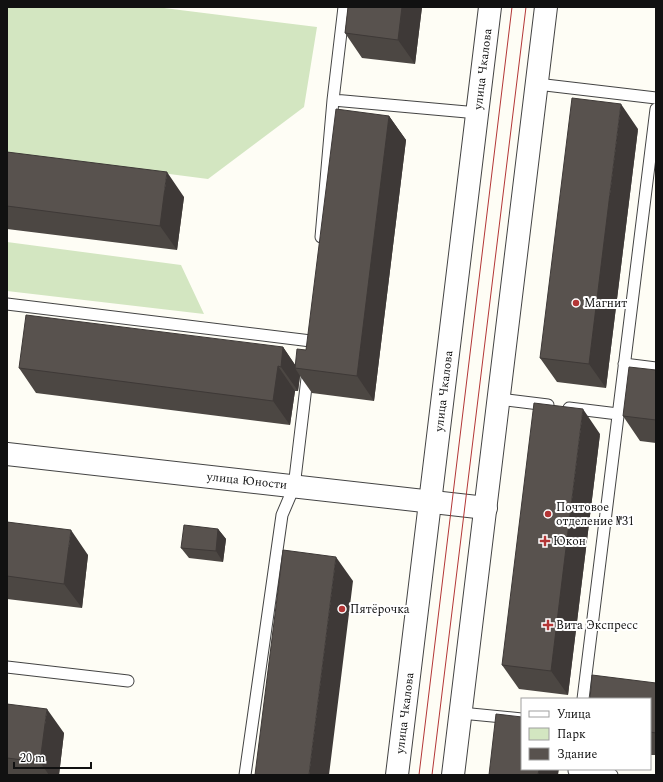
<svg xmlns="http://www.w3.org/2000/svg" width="663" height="782" font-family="Spectral,serif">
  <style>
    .green { fill: #d3e6c1 }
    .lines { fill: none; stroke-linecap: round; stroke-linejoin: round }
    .service-casing { stroke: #444; stroke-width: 13 }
    .minor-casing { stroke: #444; stroke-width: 24 }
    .tertiary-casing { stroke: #444; stroke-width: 24 }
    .service { stroke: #fff; stroke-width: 11 }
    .minor { stroke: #fff; stroke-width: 22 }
    .tertiary { stroke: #fff; stroke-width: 22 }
    .tram { stroke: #b33636; stroke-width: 1 }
    .wall { fill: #4c4743 }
    .shaded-wall { fill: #3e3937 }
    .building { fill: #58524e; stroke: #3e3937 }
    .poi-dot { fill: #b33636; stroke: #fff; stroke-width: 1.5 }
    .labels { text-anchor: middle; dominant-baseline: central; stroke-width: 4; stroke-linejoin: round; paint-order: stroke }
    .street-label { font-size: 12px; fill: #111; stroke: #fff }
    .poi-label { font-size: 12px; fill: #111; stroke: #fff; text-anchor: start }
  </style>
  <rect width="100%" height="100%" fill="#fefdf5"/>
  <path class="green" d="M7,7h149l161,20 -13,80 -96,72 -201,-26z
    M7,242l174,23 23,49 -197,-23z"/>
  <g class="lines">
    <g class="service-casing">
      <path id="service" d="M344,7l-11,93 145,13
        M537,84l119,14
        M321,237l12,-137
        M7,304l304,37
        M624,364l32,4
        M499,399l49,6
        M569,408l49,6
        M7,667l121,14
        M583,699l73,-590
        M461,713l61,6
        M574,771l38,4
        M245,775l37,-260 12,-28 14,-117"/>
    </g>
    <g class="minor-casing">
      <path id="minor" d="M7,454l479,54"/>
    </g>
    <g class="tertiary-casing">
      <path id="tertiary" d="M397,775l93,-768
        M453,775l93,-768"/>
    </g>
    <use href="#service" class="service"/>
    <use href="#minor" class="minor"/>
    <use href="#tertiary" class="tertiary"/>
    <path class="tram" d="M419,775l93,-768
      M432,775l94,-768"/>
  </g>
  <path class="wall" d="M348,7h74l-7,57 -53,-6 -17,-25z
    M389,116l17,24 -32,261 -62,-8 -12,-17 -2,15h-3l-5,34 -254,-32 -17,-25 264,-21 12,18 11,-15z
    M638,129l-32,259 -49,-6 -17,-24z
    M7,152l177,45 -7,53 -170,-21z
    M656,370v73l-16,-2 -17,-25z
    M600,434l-32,261 -49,-6 -17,-24z
    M7,522l81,33 -6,53 -75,-9z
    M218,529l8,10 -3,23 -34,-4 -8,-10z
    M656,683v72h-6v-56z
    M7,704l57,29 -5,42h-52z"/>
  <path class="shaded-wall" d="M402,7h20l-7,57 -17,-24z
    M621,104l17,25 -32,259 -17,-24z
    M389,116l17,24 -32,261 -17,-25z
    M167,172l17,25 -7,53 -17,-24z
    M283,347l15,22 -3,-1 5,8 -2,15 -17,-24z
    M278,366l17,25 -5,34 -17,-24z
    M583,409l17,25 -32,261 -17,-24z
    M218,529l8,10 -3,23 -7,-11z
    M71,530l17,25 -6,53 -18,-24z
    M336,557l17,24 -24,194h-20z
    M47,709l17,24 -5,42h-10l-9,-13z
    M539,769h20l-1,6h-20z"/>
  <path class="building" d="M348,7h54l-4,33 -53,-7z
    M572,98l49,6 -32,260 -49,-6z
    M336,109l53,7 -32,260 -62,-8 2,-19 9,1z
    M7,152l160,20 -7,54 -153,-20z
    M26,315l257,32 -2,20 -3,-1 -5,35 -254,-33z
    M629,367l27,3v50l-33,-4z
    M534,403l49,6 -32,262 -49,-6z
    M7,522l64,8 -7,54 -57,-8z
    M184,525l34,4 -2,22 -35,-3z
    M283,550l53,7 -27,218h-54z
    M592,675l64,8v50l-6,-1v-33h-60z
    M7,704l40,5 -7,53 -33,-4z
    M496,714l26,3v52h17l-1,6h-49z"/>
  <g class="poi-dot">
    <circle cx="576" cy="303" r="4"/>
    <circle cx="548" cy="514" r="4"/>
    <path d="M543 535h4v4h4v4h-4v4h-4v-4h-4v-4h4z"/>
    <circle cx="342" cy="609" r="4"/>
    <path d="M546 619h4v4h4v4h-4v4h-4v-4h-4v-4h4z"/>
  </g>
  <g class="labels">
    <g class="street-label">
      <text transform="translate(483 69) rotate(-83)">улица Чкалова</text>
      <text transform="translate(444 391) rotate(-83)">улица Чкалова</text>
      <text transform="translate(247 481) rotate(6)">улица Юности</text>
      <text transform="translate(405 713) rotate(-83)">улица Чкалова</text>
    </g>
    <g class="poi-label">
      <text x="584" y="303">Магнит</text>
      <text x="556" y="507">Почтовое<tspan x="556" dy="14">отделение №31</tspan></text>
      <text x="553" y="541">Юкон</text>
      <text x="350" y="609">Пятёрочка</text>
      <text x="556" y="625">Вита Экспресс</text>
    </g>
  </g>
  <rect width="663" height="782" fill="none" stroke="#111111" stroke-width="16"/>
  <rect x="521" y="698" width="130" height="72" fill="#ffffff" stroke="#a0a0a0"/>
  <rect x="529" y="711" width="20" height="6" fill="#ffffff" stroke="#a0a0a0"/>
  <text x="557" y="718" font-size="12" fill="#111111">Улица</text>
  <rect x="529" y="728" width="20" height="12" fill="#d3e6c1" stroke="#a0a0a0"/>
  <text x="557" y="738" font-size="12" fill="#111111">Парк</text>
  <rect x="529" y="748" width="20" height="12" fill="#58524e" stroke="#a0a0a0"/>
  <text x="557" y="758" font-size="12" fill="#111111">Здание</text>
  <path d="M14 762v6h77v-6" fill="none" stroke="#111111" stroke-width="2"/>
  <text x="20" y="762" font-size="12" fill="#111111" stroke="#ffffff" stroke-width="3" paint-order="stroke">20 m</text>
</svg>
